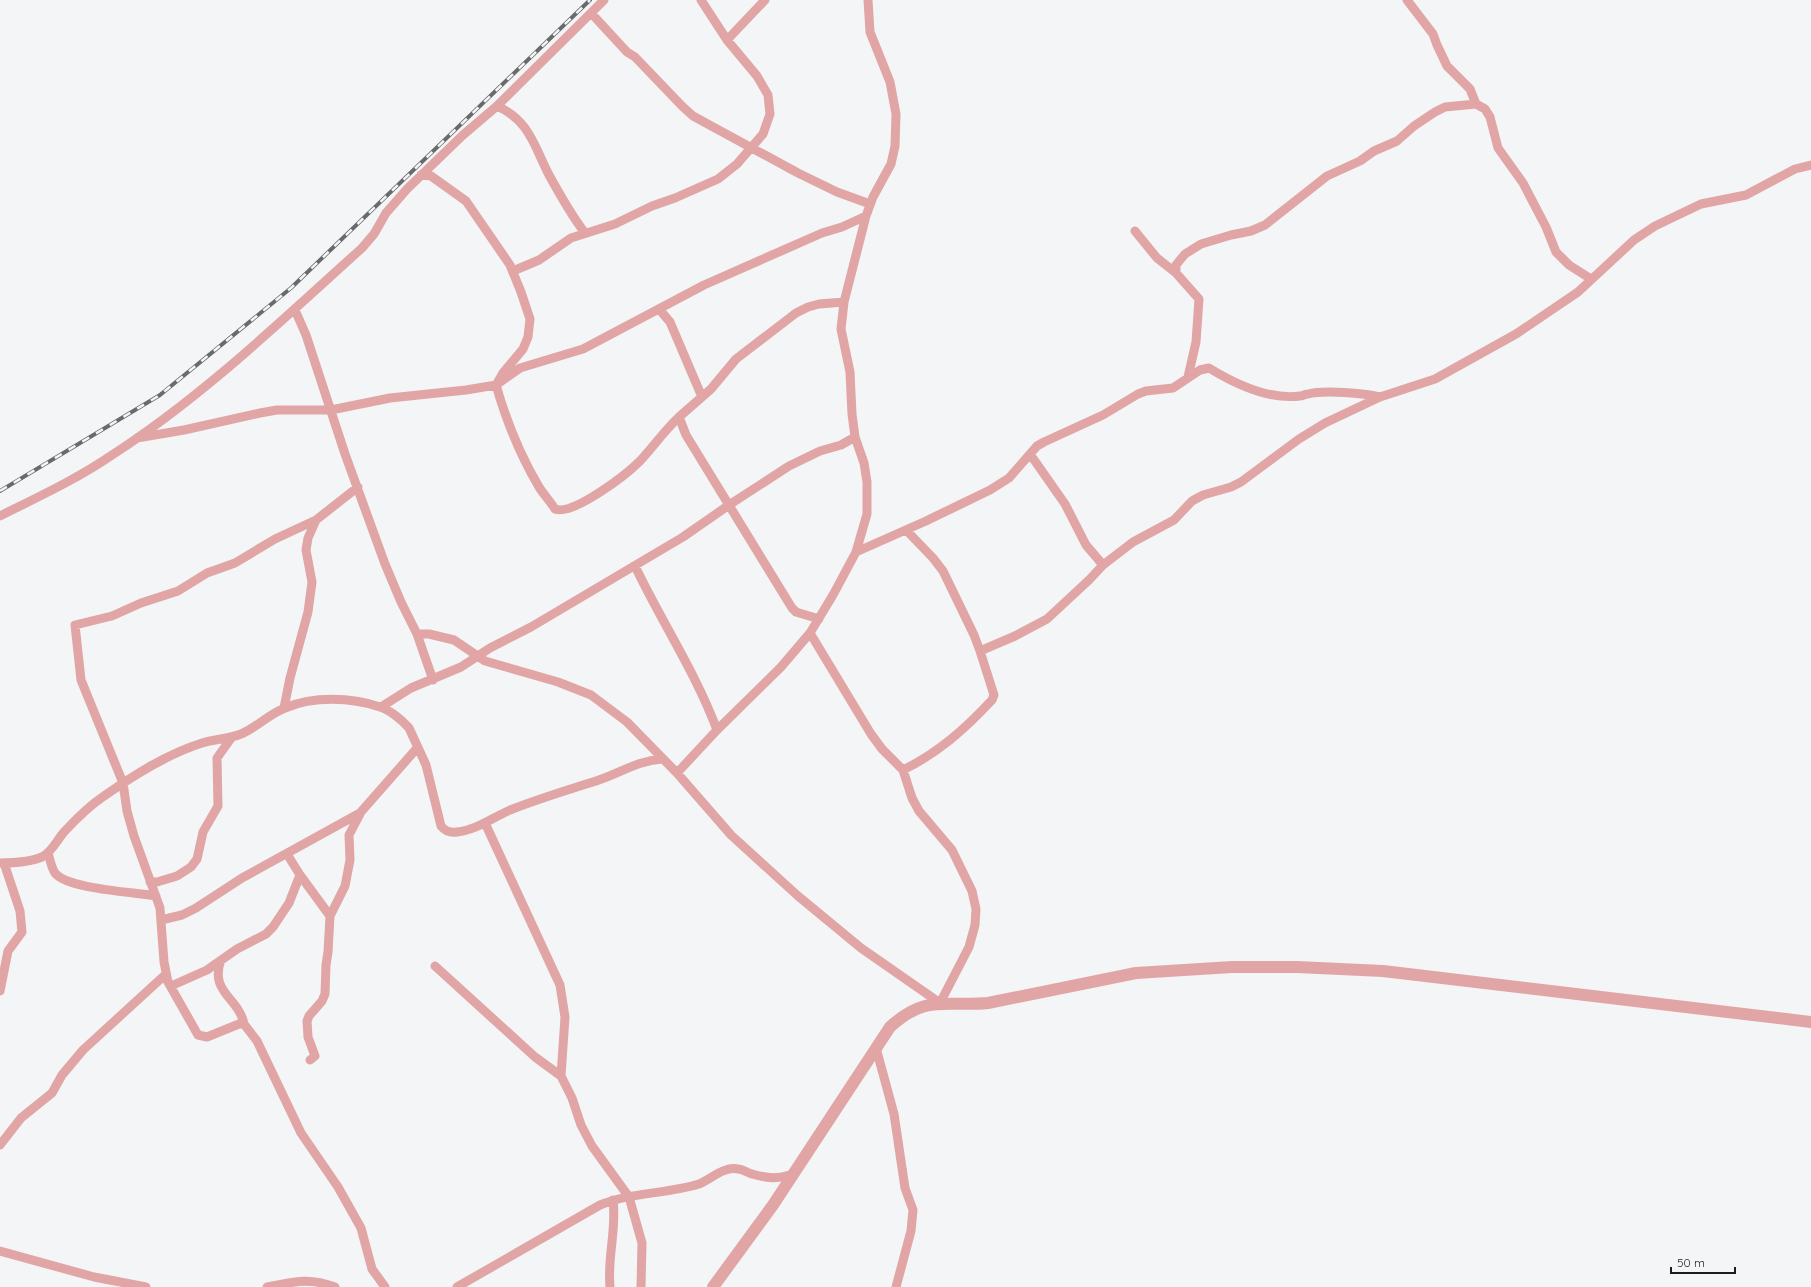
<svg xmlns="http://www.w3.org/2000/svg" width="1811" height="1287" font-family="Quicksand,sans-serif">
  <style>
    .lines { fill: none; stroke-linecap: round; stroke-linejoin: round }
    .minor { stroke: #e1a5a5; stroke-width: 9 }
    .tertiary { stroke: #e1a5a5; stroke-width: 12 }
    .rail-casing { stroke: #696a6c; stroke-width: 4 }
    .rail { stroke: #f3f5f7; stroke-width: 2.5; stroke-dasharray: 8; stroke-linecap: butt }
  </style>
  <rect width="100%" height="100%" fill="#f3f5f7"/>
  <g class="lines">
    <path class="minor" d="M1407,0l26,34 4,11 10,21 23,23 6,15
      M591,13l36,39 8,5 47,49 11,10 105,57 39,19 33,12
      M727,40l38,-40
      M497,106c33,15 37,40 52,69 11,20 22,40 36,58
      M421,175l10,1 35,25 44,64 11,27 9,27 -2,18 -5,12 -20,24 -7,12c10,35 24,70 43,102 5,8 11,14 16,22 18,7 72,-35 85,-48 13,-14 24,-30 39,-44
      M1135,231l22,27 19,15 23,26 -3,43 -8,35
      M513,271l26,-11 32,-22 44,-14 37,-18 23,-8 43,-19 19,-15 26,-30 7,-20 -2,-19 -11,-19 -30,-36 -26,-40
      M1176,273v-8l9,-11 16,-10 30,-9 20,-4 14,-6 62,-49 33,-15 14,-10 23,-10 17,-15 21,-14 10,-5 31,-3 9,5 5,8 8,31 25,35 23,44 10,25 13,13 22,14
      M659,309l11,13 32,75
      M295,310l11,25 39,119 40,110 16,38 16,32 16,46
      M137,438l47,-8 76,-17 17,-3h54l59,-12 76,-8 30,-5 24,-17 63,-19 121,-64 118,-52 20,-6 24,-11
      M1030,454l35,50 21,41 17,20 30,-23 41,-22 18,-19 11,-6 28,-8 10,-5 58,-43 26,-16 55,-26 55,-18 81,-45 62,-42 56,-52 21,-14 46,-22 45,-9 49,-26 16,-4
      M358,487l-42,33 -41,19 -40,24 -28,10 -29,18 -37,12 -29,13 -37,9 6,55 42,103 4,28 7,25 26,72 4,54 4,20 30,53 9,2 32,-13h5l13,17 44,92 37,54 23,41 11,41 13,18
      M0,516c38,-19 77,-37 112,-61 90,-58 170,-135 250,-207l12,-14 12,-21 21,-24 56,-54 34,-29 107,-106
      M907,531l26,27 10,13 31,64 6,16
      M856,552l70,-31 64,-31 19,-12 28,-32 7,-4 59,-27 35,-21 8,-3 27,-3 27,-18 9,-2c26,16 60,32 91,28 3,0 5,-2 8,-2 15,-4 56,-1 72,3
      M635,566c26,55 61,107 82,164
      M819,619l-23,-7 -4,-4 -106,-173 -7,-18 32,-28 25,-30 60,-46 12,-6 11,-3 25,-2
      M810,633l61,101 11,15 21,21 9,28 7,13 33,39 20,41 4,18 -1,16 -6,22 -29,56 -79,-55 -63,-52 -67,-61 -54,-62 40,-43 64,-63 29,-34 23,-38 23,-43 11,-38v-32l-3,-19 -9,-26 -3,-23 -2,-42 -9,-43 3,-27 22,-86 7,-19 18,-33 4,-18 1,-32 -6,-32 -20,-50 -2,-32
      M417,634h12l25,6 31,21 73,21 33,13 36,27 50,51
      M381,707l30,-19 50,-21 29,-19 41,-21 152,-90 46,-32 60,-39 31,-15 21,-6 14,-8
      M284,708l6,-30 18,-66 4,-30 -6,-32 2,-12 8,-18
      M903,770c35,-17 62,-41 89,-70l2,-5 -14,-44 35,-15 32,-17 42,-39 14,-15
      M485,823l75,162 5,32 -4,59
      M48,853c2,6 3,14 7,20 12,16 80,19 101,23
      M287,854l13,21 30,41
      M0,863c13,0 30,-1 42,-6 10,-5 15,-17 22,-25 12,-13 25,-26 40,-36 30,-21 63,-42 98,-53 13,-4 27,-4 39,-9 15,-6 28,-20 44,-26 28,-12 66,-11 95,-1 10,3 22,13 29,21l17,37 15,61c4,5 9,7 16,6 19,-2 35,-14 53,-22 28,-11 57,-20 86,-29 25,-8 40,-20 66,-22
      M150,882h7l20,-6 14,-9 6,-8 6,-27 15,-26 -1,-48 15,-21
      M161,920l21,-5 14,-7 46,-30 118,-65 58,-66
      M221,960c-12,32 18,38 23,64
      M435,966l100,91 26,19 11,22 9,27 11,21 37,51 13,46 -1,44
      M171,986l36,-16 30,-21 29,-15 7,-7 16,-24 11,-28
      M0,991l8,-40 14,-19 -2,-21 -16,-48
      M876,1048l18,66 11,74 8,22 -2,21 -15,56
      M310,1060l5,-4 -7,-19 -1,-16 2,-5 13,-15 3,-7 1,-29 2,-13 2,-36 15,-30 5,-26 -1,-25 11,-21
      M0,1145l21,-27 31,-25 10,-18 21,-25 83,-76
      M0,1251l94,26 52,10
      M267,1287c27,-5 41,-10 68,0
      M457,1287l143,-82c31,-13 67,-11 99,-21 12,-5 25,-18 39,-15 5,0 9,4 14,5 18,5 24,5 42,0
      M610,1287c-3,-30 7,-58 3,-87"/>
    <path class="tertiary" d="M713,1287l60,-82 117,-178c36,-33 54,-20 98,-24l148,-30 96,-6h65l86,4 428,51"/>
    <g class="rail-casing">
      <path id="rail" d="M0,491l160,-96 131,-107 299,-288"/>
    </g>
    <use href="#rail" class="rail"/>
  </g>
  <path d="M1671 1267v6h64v-6" fill="none" stroke="#1b1c1d" stroke-width="2"/>
  <text x="1677" y="1267" font-size="12" fill="#1b1c1d" stroke="#f3f5f7" stroke-width="3" paint-order="stroke">50 m</text>
</svg>
